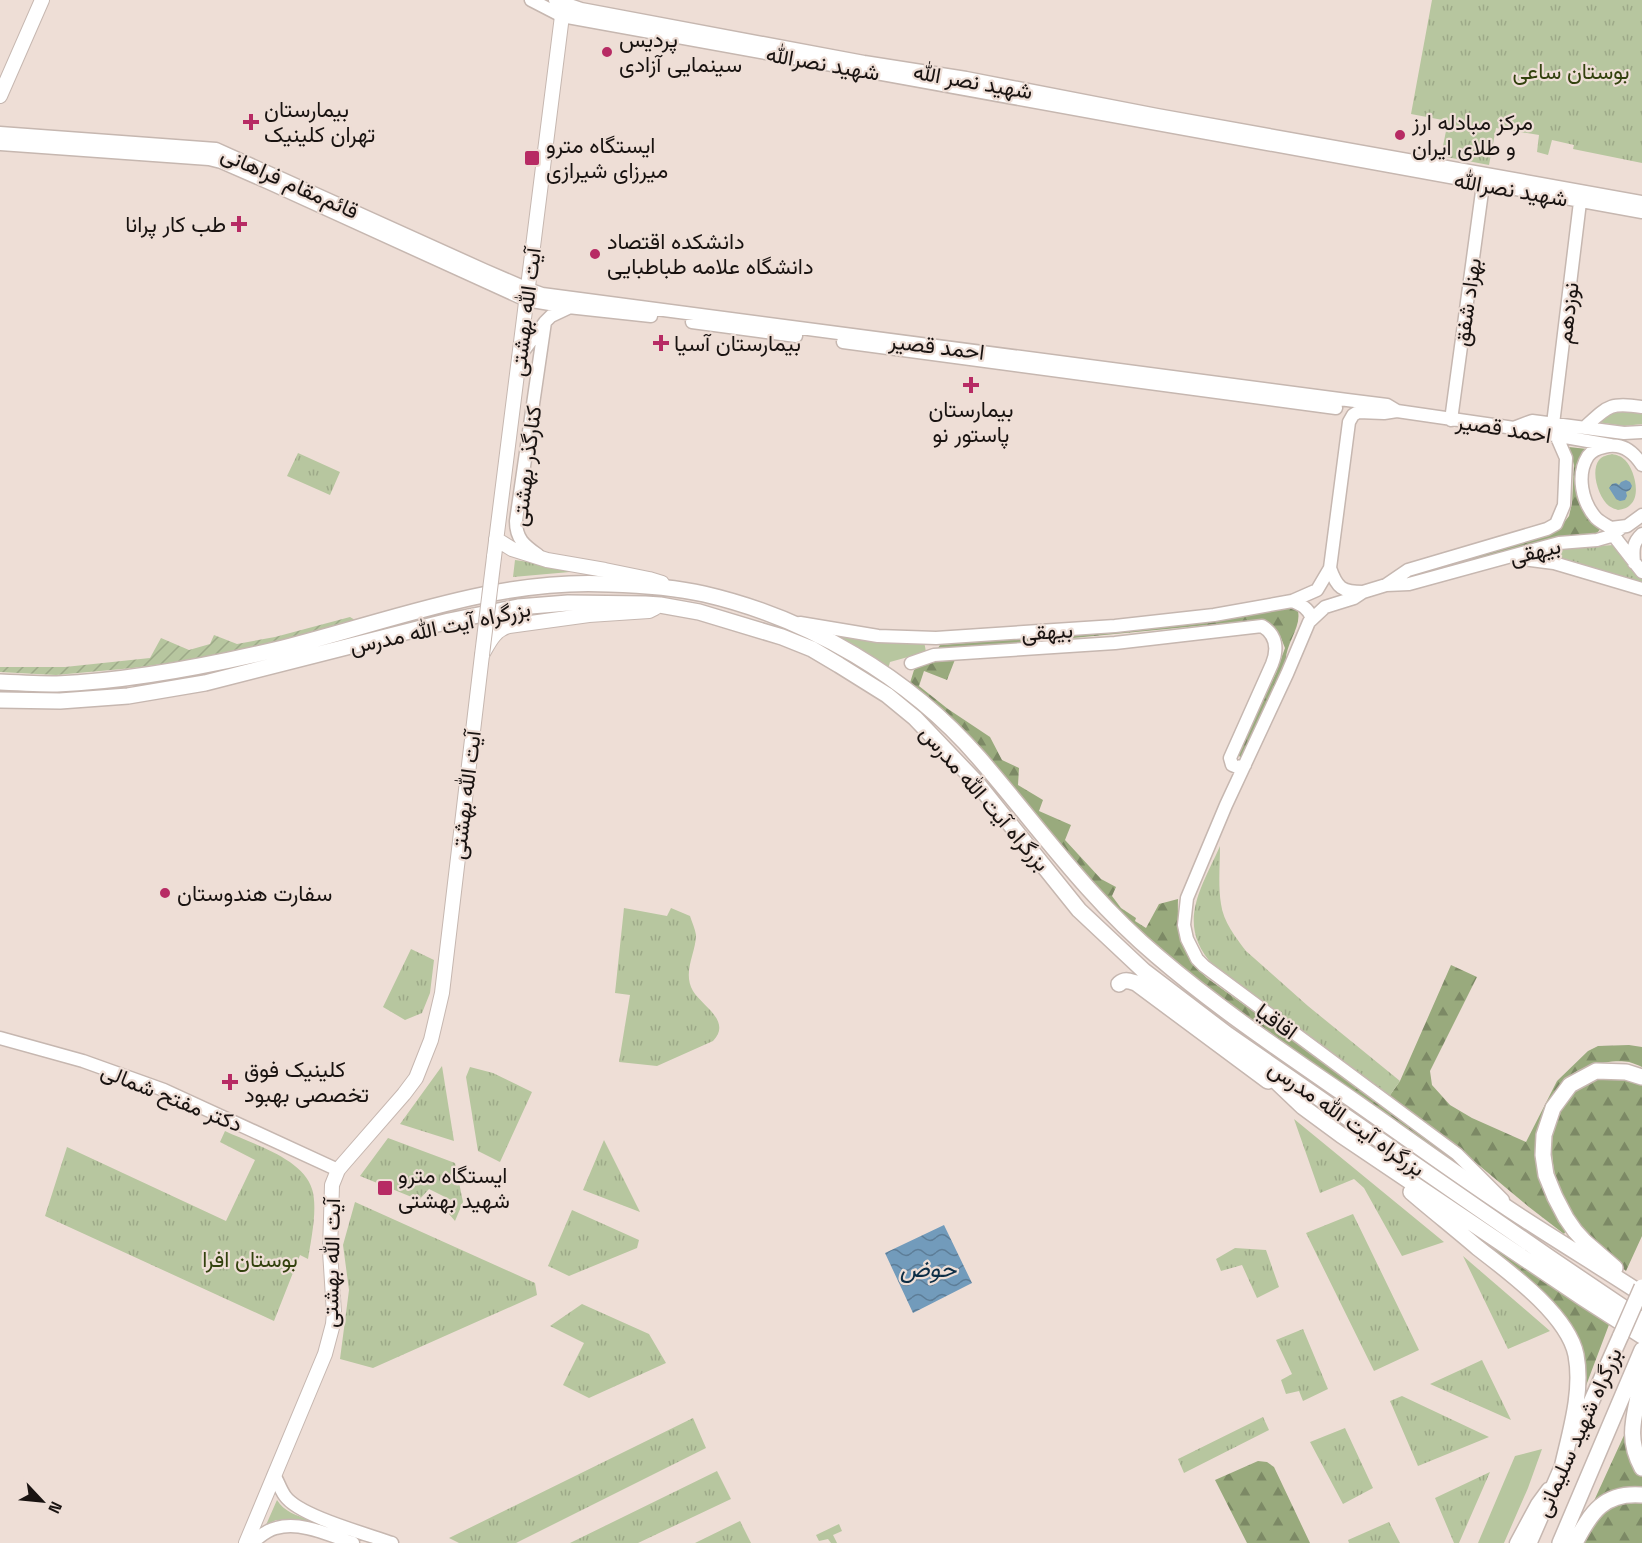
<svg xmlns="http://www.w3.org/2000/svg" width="1642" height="1543" font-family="'Space Grotesk',Vazirmatn,sans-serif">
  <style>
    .grass { fill: #b7c69f }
    .forest { fill: url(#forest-firs) }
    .park { fill: url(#park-tufts) }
    .garden { fill: url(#garden-furrows) }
    .water { fill: url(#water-waves) }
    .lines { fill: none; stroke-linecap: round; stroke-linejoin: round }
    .secondary-casing { stroke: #c6b7b0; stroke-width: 15 }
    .primary-casing { stroke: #c6b7b0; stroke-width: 16 }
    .highway-casing { stroke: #c6b7b0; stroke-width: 18 }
    .secondary { stroke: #fff; stroke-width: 12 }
    .primary { stroke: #fff; stroke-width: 14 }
    .highway { stroke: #fff; stroke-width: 15 }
    .primary-bridge-casing { stroke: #c6b7b0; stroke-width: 16; stroke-linecap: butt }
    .highway-bridge-casing { stroke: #c6b7b0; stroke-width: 18; stroke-linecap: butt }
    .primary-bridge { stroke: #fff; stroke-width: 14 }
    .highway-bridge { stroke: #fff; stroke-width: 15 }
    .poi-dot { fill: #b72b64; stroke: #eeded6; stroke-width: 2 }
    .labels { text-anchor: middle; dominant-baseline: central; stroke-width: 4.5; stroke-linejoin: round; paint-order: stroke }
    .poi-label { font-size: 22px; fill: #191311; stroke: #eeded6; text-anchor: start }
    .street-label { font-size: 22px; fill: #191311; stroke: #eeded6 }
    .park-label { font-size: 22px; fill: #32410d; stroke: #eeded6 }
    .water-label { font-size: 24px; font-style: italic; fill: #0c2d45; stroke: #eeded6 }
  </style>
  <defs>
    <pattern id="forest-firs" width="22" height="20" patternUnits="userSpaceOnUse" patternTransform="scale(1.5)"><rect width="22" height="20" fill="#99aa7d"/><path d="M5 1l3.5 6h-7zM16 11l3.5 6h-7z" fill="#7c8965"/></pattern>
    <pattern id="park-tufts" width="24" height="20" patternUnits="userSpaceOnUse" patternTransform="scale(1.5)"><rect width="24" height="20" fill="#b7c69f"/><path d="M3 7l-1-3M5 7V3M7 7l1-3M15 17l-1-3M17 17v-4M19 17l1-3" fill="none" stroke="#9da988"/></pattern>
    <pattern id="garden-furrows" width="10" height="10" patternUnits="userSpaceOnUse" patternTransform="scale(1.5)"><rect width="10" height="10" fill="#b7c69f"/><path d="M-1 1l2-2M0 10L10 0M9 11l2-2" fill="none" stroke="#9da988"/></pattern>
    <pattern id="water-waves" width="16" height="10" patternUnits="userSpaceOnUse" patternTransform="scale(1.5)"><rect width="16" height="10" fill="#729bbb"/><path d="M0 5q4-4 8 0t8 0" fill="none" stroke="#5d7d97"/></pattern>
  </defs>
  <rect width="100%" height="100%" fill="#eeded6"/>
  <path class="grass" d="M1615,410l27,2v12l-18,2 -27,-4z
    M1612,454c5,1 9,2 13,6 9,9 16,34 6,44 -3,4 -8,5 -13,6 -3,-1 -6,-2 -9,-4 -10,-8 -19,-34 -10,-46 3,-4 9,-5 13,-6z
    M823,630l101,11 2,11 -36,10 -2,7z
    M1542,1449l-14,39 -24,55h-26l37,-87z
    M277,1500c7,12 20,15 32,20l-1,2 -8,-2h-24l-10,5z
    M839,1524l3,7 -9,4 4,8h-6l-3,-4 -9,2 -3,-6z"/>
  <path class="forest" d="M1569,447l18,2 -7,38 22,40 -5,6 -42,8 -140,35 33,-13 90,-25 21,-9 10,-13 3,-13 2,-38z
    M1291,606l6,2c7,18 -13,36 -11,55l-44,94h-2l-2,-3 38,-81 9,-25 -4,-10 -7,-11 -13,-7 -11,1 -198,19 -1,-3 136,-14z
    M1032,638l1,5 -94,7 -1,-2 2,-3z
    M956,657l-9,23 -23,-9 -5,15 29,23 42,28 12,23 17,8 -1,17 25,15 -4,11 32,14 -6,15 36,39 15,8 -4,9 9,12 15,10 -1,3 11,7 13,-24 19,-5c-1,34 3,55 29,79l249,180 -2,4 -262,-184 -35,-31 -58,-55 -101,-122 -43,-48 -45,-39 4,-13 10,-7z
    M1451,965l26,12 -47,94 2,14 18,20 22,13 54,24 31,-61 31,-30 10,-5 31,-1 13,2v20c-4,-2 -9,-4 -13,-5 -17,-3 -51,3 -61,17 -10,15 -19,38 -28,54l27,96 -3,5 -35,-27 -66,-55 -75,-54 12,-17z
    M1617,1075l25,8v153l-16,35c-19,-16 -38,-32 -52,-52 -26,-37 -35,-105 7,-134 11,-7 24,-8 36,-10z
    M1299,1090l343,241 -260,-176 -86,-61z
    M1421,1191l189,131 -29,77v-51z
    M1626,1431l13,42 3,3v14l-49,13z
    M1258,1461l9,1 7,5 36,76h-63l-32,-63z
    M1642,1500v43h-62l19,-30 18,-11z"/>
  <path class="park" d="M1432,0h210v163l-69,-14 1,-4 -22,-5 -4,15 -11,-3 2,-17 -43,-7 -7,37 -48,-9 7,-35 -37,-7z
    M298,453l42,19 -10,23 -43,-19z
    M1613,545l7,4 22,28v6l-81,-24 -18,-3v-5l5,-1z
    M515,560l68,10 -2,1 -68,6z
    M1220,846c0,19 -2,40 1,58 2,17 15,34 25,47l62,55 92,75 -12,17 -174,-132c-39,-41 -13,-77 6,-120z
    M624,908l43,8 4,-8 19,8c2,6 5,13 6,19 0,18 -14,37 -3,56 10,16 39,30 20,50l-56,25 -38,-4 11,-67 -15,-2z
    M411,949l23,11 -4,33 -8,20 -17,7 -22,-13z
    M442,1066l12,75 -54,-17z
    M470,1067l23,6 39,19 -32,70 -22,-11 -12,-74z
    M1294,1119l150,123 -42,14 -38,-68 -10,-9 -34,14z
    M225,1131c27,13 78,27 87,58 6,19 -1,51 -4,70l-8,-4 -26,66 -229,-105 22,-69 159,74 29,-61 -35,-18z
    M388,1138l67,25 8,39 -8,19 -6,-7 2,-14 -22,-11 -10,11 -59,-24z
    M604,1140l36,72 -57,-22z
    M355,1202l180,81 2,12 -164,73 -33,-9 9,-69 -6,-45z
    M572,1210l67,30 -2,8 -68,28 -21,-10z
    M1353,1214l66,136 -45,21 -68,-138z
    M1235,1248l31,2 13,37 -22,11 -15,-33 -21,6 -5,-12z
    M1463,1256l87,75 -42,18z
    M582,1304l67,30 17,29 -77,35 -26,-13 21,-42 -34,-17z
    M1303,1329l25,60 -25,12 -4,-10 -13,3 -5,-14 11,-6 -16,-34z
    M1482,1360l29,60 -81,-36z
    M1402,1396l87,41 -71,29 -28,-65z
    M1263,1417l6,13 -85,43 -6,-14z
    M693,1418l13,30 -190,95h-57l-10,-5z
    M1345,1428l28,60 -30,16 -33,-62z
    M717,1471l14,28 -93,44h-68z
    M1490,1472l-31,71h-5l-19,-45z
    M740,1521l11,22h-56z
    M1389,1522l11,21h-51l-1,-3z"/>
  <path class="garden" d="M350,617l5,3 -126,35 -96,13 -77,7 -56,-3v-5h65l85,-9 11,-20 28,12 21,-6 4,-9 23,9 38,-7z"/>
  <path class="water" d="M1626,480l4,2 2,4 -2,4 -4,2 1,4 -2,4 -5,1 -4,-2 -7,-11 3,-4 4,-1 3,2 2,-3z
    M944,1225l28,58 -59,30 -28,-60z"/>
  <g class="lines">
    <g class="secondary-casing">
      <path id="secondary" d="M531,0l31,16 1080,196
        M555,0l26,9 283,53 102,16 191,37 485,87
        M0,133l216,16 268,121 44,19 14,5 805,106 40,5 10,6
        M0,144l209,15 12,3 48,21 257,117 42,7 83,9
        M692,322l104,14
        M843,342l493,66
        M519,357l26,-35 6,-6 17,-8
        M1451,420l33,-243
        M1553,424l27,-222
        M1516,427l16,-6 92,12 18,-1
        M1585,427c23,-21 25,-25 57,-20
        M1642,465c-9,-14 -21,-23 -38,-18 -6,1 -12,4 -16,9 -12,19 -6,46 8,62 4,4 10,7 15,10l16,-2 15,-11
        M1612,529l5,11 25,32
        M538,555c-14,-10 -22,-16 -22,-34l29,-199
        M1515,558l39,5 88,26
        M1634,563c-1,-12 -2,-20 8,-29
        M1330,568c7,20 12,24 33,24
        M1386,585l22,-15 139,-41 9,-5 8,-19 2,-47 -10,-23
        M1292,601c10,4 16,7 20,17
        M800,623l78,13 58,2 179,-12 99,-11 78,-14 25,-11 13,-22 19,-146 4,-7 5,-3 26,1 13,-2 117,17 96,17
        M911,663l23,-8 181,-12 147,-17c15,9 16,23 10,38l-42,94 2,7 5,2 8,-2
        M0,1038l83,23 81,29 174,80
        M1503,1200l-46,-46 -253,-188 -7,-7 -10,-20 -3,-14 3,-27 39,-93 61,-131 22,-52 16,-15 29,-9 9,-6 23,-7 23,-1 150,-41 38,-3 14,-4 10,-8
        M274,1475c4,6 6,14 11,21 14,20 82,38 107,47
        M252,1543c7,-6 15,-13 24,-15 25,-7 53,7 77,15
        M1516,1543l21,-39 11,-15"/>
    </g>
    <g class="primary-casing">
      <path id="primary" d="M0,96l42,-96
        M496,539l16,10 35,11 58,10 44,9 13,4
        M494,557l70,-557
        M246,1543l79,-189 8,-30 1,-11 -4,-62 2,-66 6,-15 5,-6 61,-70 12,-16 15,-38 11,-47 40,-338c7,-12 12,-25 27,-29l80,-11 60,-4 6,-3"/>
    </g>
    <g class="highway-casing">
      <path id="highway" d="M0,682c19,1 38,2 57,2 73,-3 155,-19 226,-36 107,-27 215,-70 326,-64 32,1 64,3 95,10 104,24 205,83 275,164 58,67 109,140 178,198 63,54 132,100 200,147 54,38 109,78 164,114 40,26 81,51 121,77
        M0,700l60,1 68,-5 77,-13 244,-62 69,-14 50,-4 77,1 15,1 39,7 83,25 30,12 27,16 48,30 28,23 62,65 102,127 65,61 84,64 322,223 92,62
        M1119,984c6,-5 10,-3 17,-1l132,98
        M1263,1069l40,38 38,28 242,163 59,38
        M1411,1192c22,19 45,37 67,56 31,24 90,67 98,107 7,37 -6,77 -14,113
        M1615,1268l-30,-26 -10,-11 -9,-13 -11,-21 -9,-22 -3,-20 1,-20 9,-27 17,-23 26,-14 30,1 16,5
        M1641,1362c0,10 0,20 -2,30 -6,29 -12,48 3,76
        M1576,1436l45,-101
        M1529,1543l37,-85
        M1560,1543l82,-193
        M1575,1543c16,-31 29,-51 67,-48"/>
    </g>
    <use href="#secondary" class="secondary"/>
    <use href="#primary" class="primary"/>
    <use href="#highway" class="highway"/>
    <g class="primary-bridge-casing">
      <path id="primary-bridge" d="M482,655l12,-98"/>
    </g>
    <g class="highway-bridge-casing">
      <path id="highway-bridge" d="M1621,1335l21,-48"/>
    </g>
    <use href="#primary-bridge" class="primary-bridge"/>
    <use href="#highway-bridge" class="highway-bridge"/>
  </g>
  <g class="poi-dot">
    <circle cx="607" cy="52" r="6"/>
    <path d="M248 113h6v6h6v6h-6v6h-6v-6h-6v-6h6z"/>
    <circle cx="1400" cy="135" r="6"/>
    <rect x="524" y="150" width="16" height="16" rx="3"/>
    <path d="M236 215h6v6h6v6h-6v6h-6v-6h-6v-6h6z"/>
    <circle cx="595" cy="254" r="6"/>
    <path d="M658 334h6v6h6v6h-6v6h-6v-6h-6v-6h6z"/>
    <path d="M968 376h6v6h6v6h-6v6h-6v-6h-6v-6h6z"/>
    <circle cx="165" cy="893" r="6"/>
    <path d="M227 1073h6v6h6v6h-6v6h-6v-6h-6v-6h6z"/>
    <rect x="377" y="1180" width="16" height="16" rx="3"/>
  </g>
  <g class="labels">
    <g class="poi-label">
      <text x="619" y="39">پردیس<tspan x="619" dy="25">سینمایی آزادی</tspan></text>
      <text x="264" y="109">بیمارستان<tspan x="264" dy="25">تهران کلینیک</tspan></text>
      <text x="1412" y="122">مركز مبادله ارز<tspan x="1412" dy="25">و طلای ايران</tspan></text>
      <text x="546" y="145">ایستگاه مترو<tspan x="546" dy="25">میرزای شیرازی</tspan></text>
      <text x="226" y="224" text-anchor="end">طب کار پرانا</text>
      <text x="607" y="241">دانشکده اقتصاد<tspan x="607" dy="25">دانشگاه علامه طباطبایی</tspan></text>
      <text x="674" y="343">بیمارستان آسیا</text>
      <text x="971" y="409" text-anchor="middle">بیمارستان<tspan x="971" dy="25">پاستور نو</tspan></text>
      <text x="177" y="893">سفارت هندوستان</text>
      <text x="244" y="1069">کلینیک فوق<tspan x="244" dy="25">تخصصی بهبود</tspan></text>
      <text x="398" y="1175">ایستگاه مترو<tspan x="398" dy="25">شهید بهشتی</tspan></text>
    </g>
    <g class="street-label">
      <text transform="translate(823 63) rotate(10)">شهید نصرالله</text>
      <text transform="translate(973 81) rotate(10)">شهید نصر الله</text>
      <text transform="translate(290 182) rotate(24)">قائم‌مقام فراهانی</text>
      <text transform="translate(1511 189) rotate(10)">شهید نصرالله</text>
      <text transform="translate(1467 302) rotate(-82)">بهزاد شفق</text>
      <text transform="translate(525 312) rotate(-83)">آیت الله بهشتی</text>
      <text transform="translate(1567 313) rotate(-83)">نوزدهم</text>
      <text transform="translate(937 346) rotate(7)">احمد قصیر</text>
      <text transform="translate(1504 428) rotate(9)">احمد قصیر</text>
      <text transform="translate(526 466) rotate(-83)">کنارگذر بهشتی</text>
      <text transform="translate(1535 551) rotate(-14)">بیهقی</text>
      <text transform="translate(440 627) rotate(-12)">بزرگراه آیت الله مدرس</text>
      <text transform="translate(1047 631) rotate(-4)">بیهقی</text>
      <text transform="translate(465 795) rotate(-83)">آیت الله بهشتی</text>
      <text transform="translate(985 798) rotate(49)">بزرگراه آیت الله مدرس</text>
      <text transform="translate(1277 1021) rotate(36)">اقاقیا</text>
      <text transform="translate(172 1097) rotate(22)">دکتر مفتح شمالی</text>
      <text transform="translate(1347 1118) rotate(35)">بزرگراه آیت الله مدرس</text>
      <text transform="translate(331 1263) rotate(-89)">آیت الله بهشتی</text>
      <text transform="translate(1578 1432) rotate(-66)">بزرگراه شهید سلیمانی</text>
    </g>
    <g class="park-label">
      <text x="1571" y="71">بوستان ساعی</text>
      <text x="250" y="1259">بوستان افرا</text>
    </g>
    <g class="water-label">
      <text x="928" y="1268">حوض</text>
    </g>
  </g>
  <g transform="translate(42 1501) rotate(116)" stroke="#eeded6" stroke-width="4.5" paint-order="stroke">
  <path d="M0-4.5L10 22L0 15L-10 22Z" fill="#191311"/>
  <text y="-9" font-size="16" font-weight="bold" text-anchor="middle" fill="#191311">N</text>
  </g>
</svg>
